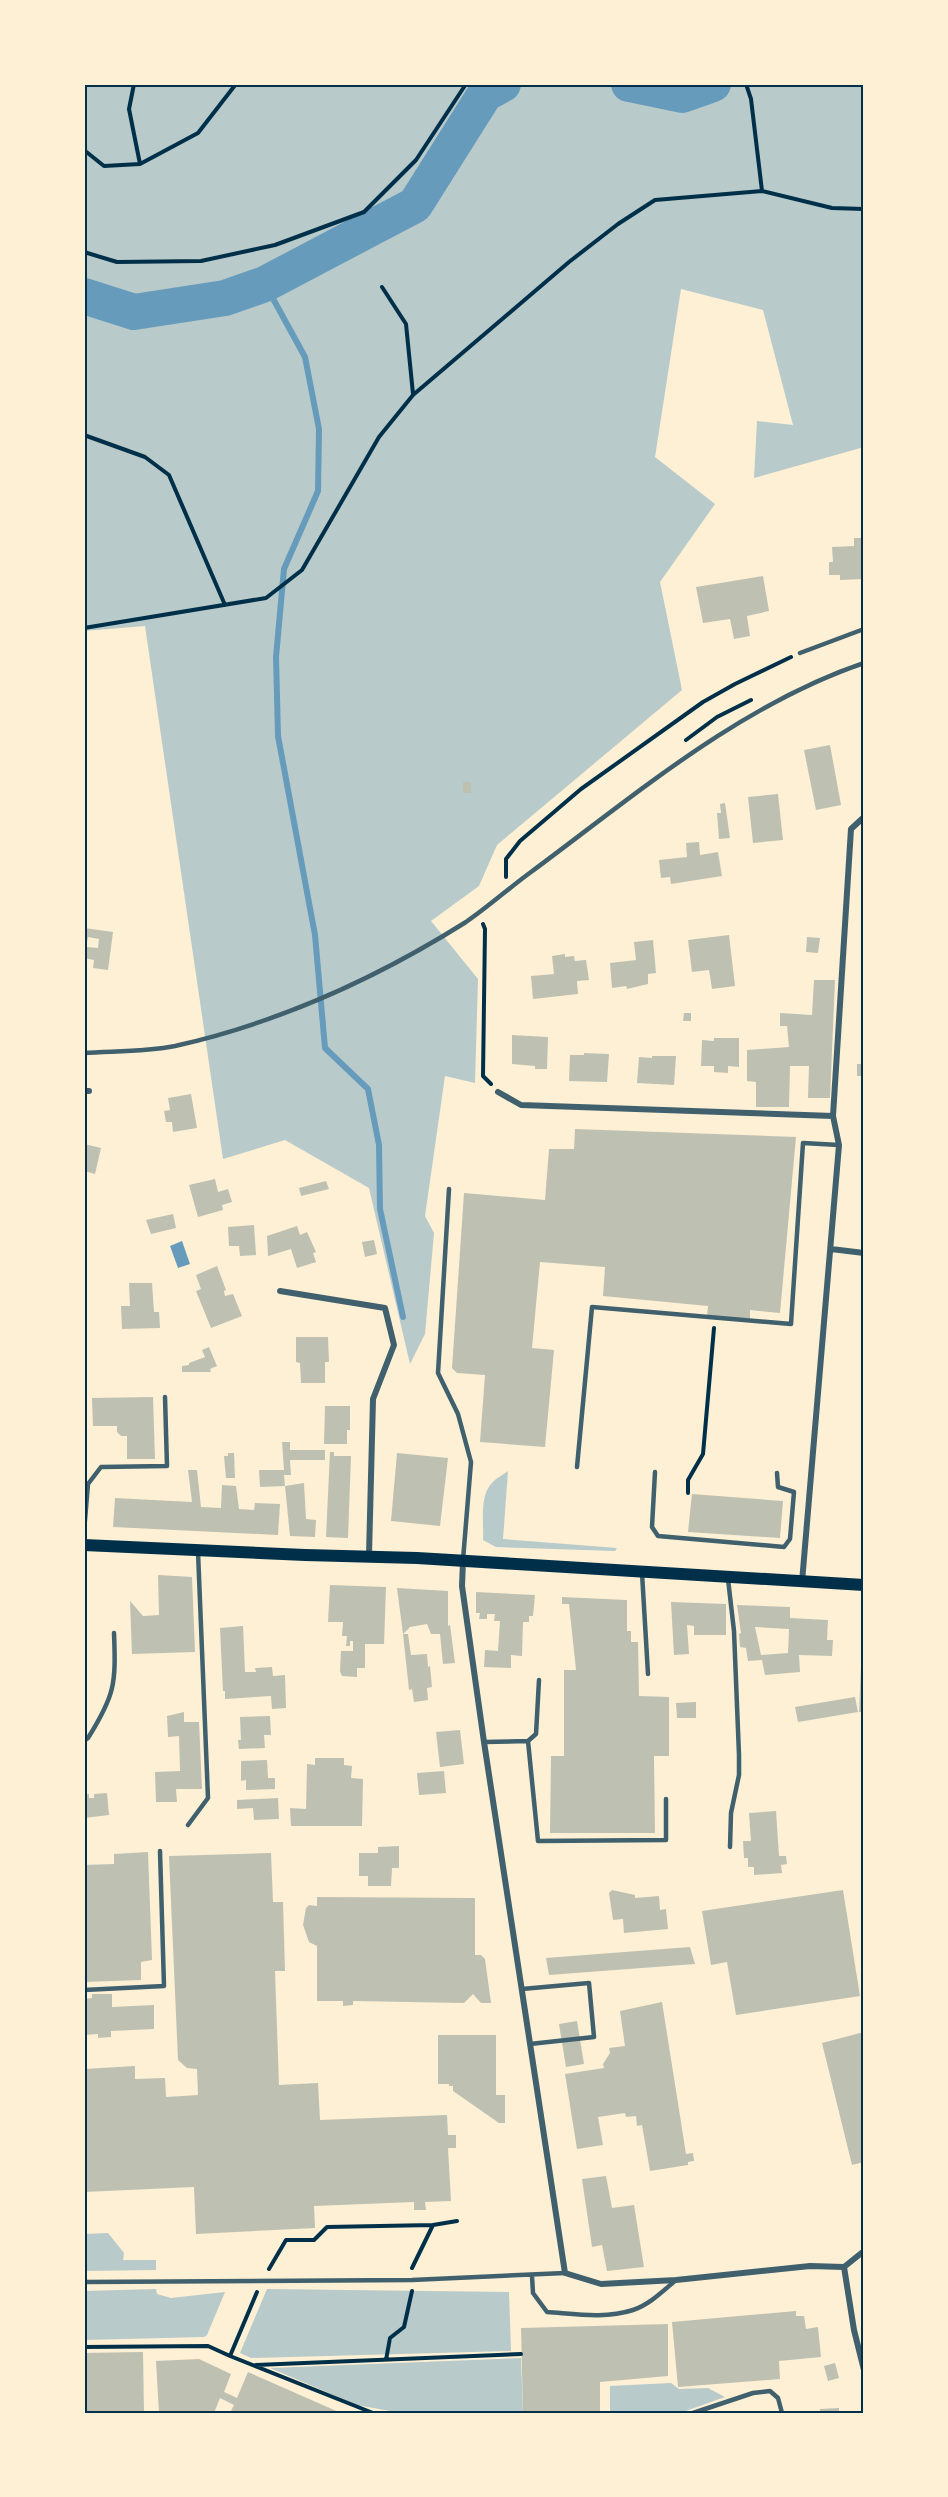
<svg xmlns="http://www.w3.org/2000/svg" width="948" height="2497" font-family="'Sofia Sans Condensed',sans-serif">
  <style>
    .green { fill: #b9caca }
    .water { fill: #669bbc }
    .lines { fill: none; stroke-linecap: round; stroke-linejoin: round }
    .stream { stroke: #669bbc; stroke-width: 6 }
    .river { stroke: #669bbc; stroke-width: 36 }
    .building { fill: #bec0b2; fill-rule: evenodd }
    .path { stroke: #003049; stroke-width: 4 }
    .service { stroke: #3f606c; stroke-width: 4.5 }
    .minor { stroke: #3f606c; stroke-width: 6 }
    .secondary { stroke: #003049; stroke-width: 12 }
    .neatline { fill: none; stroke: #003049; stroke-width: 2 }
  </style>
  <rect width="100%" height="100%" fill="#fdf0d5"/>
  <path class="green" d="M84,84h780v363l-110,31 3,-57 36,4 -30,-115 -82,-21 -26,168 60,47 -55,78 22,108 -185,155 -18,41 -48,35 47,58 -3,104 -30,-7 -20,140 9,17 -9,101 -15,30 -41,-176 -84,-48 -62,19 -78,-533 -61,5z
    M508,1471l-5,68 114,9 -2,3 -119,-4 -13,-7c1,-17 -4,-44 9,-57 4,-5 11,-8 16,-12z
    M108,2233l16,20 -1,7h33v10l-72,1v-37z
    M156,2289l1,5 14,4 54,-6 -18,43 -3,2 -120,3v-49z
    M267,2289l242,3 2,59 -260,7 -11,-5z
    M521,2358l2,55h-122l-44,-8 -87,-37z
    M671,2383l8,6 29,-1 17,9 -45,16h-70v-27z"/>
  <path class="water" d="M182,1241l8,23 -12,4 -8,-22z"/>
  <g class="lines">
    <path class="stream" d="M265,284l40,73 14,72 -1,62 -34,78 -8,88 2,79 37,199 10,113 43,41 11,56 1,64 23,108"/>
    <path class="river" d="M629,84l53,11 31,-11
      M84,296l50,16 91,-14 40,-14 150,-79 70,-111 18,-10"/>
  </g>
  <path class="building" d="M854,538h10v41l-24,1v-5h-11v-13h4l-1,-15 22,-1z
    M763,576l6,35 -22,5 3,20 -16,3 -4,-20 -27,4 -7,-36z
    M830,745l11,60 -25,5 -12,-60z
    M463,782h8v11h-8z
    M778,794l5,46 -30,3 -5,-46z
    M725,803l5,35 -11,1 -2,-26h4l-1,-9z
    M699,842l1,13 18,-3 4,24 -51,8 -1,-7 -9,1 -2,-18 28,-3 -1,-14z
    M84,928l29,4 -5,38 -15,-2 1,-8 -10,-2zM88,937l11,2 -1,9 -12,-1z
    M729,935l6,51 -23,3 -3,-19 -17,2 -4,-32z
    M807,937l13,1 -2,15 -12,-1z
    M653,940l3,33 -8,1v10l-21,5 -1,-3 -14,2 -2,-25 26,-3 -2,-18z
    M565,954v3l9,-1 1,5 11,-1 3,20 -12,1 1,13 -45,5 -2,-23 23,-2 -2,-18z
    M814,980h21l-5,118h-22l1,-32h-19l-1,41h-33v-25l-9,-1v-31l42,-3 -2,-21h-7v-13l32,2z
    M684,1013h7v8h-8z
    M512,1035l36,2 -1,32h-12v-3l-23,-2z
    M714,1038h25v29l-11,-1v7l-14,-1v-6h-13l1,-26 12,1z
    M584,1053l25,1 -2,28 -38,-1 1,-26h14z
    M652,1056h24l-2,29 -37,-2 2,-26 13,1z
    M857,1064h7l-1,12h-6z
    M191,1094l6,34 -24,4 -1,-10h-6l-2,-11 6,-1 -2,-12z
    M575,1129l221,8 -16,176 -30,-3v9l-43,-3 1,-10 -105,-10 2,-29 -65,-5 -8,86 22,2 -9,97 -65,-5 5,-67 -28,-2 -5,-5 12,-175 81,7 4,-51h25z
    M84,1144l17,4 -6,26 -11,-3z
    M215,1179l3,13 10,-3 4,13 -10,3 1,5 -25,7 -9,-32z
    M326,1181l3,8 -28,7 -2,-8z
    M173,1214l3,14 -25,6 -5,-14z
    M254,1225l2,30 -16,1 -1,-10h-10l-1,-19z
    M297,1226l3,9 7,-3 9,20 -3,1 3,9 -19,6 -6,-19 -23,7 -1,-20z
    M374,1240l3,14 -12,3 -3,-15z
    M217,1266l9,24 -2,1 1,5 8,-2 9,22 -31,12 -15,-37 5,-2 -5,-14z
    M129,1283h23l2,29h5l1,16 -38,1 -1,-23h9z
    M296,1337h32l1,25h-4v21h-24l-1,-20 -4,-1z
    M209,1347l8,19 -7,3 1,3h-29v-6l7,-1v-2l16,-6 -3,-7z
    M153,1397l2,62h-28v-23h-6l-4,-4v-6h-24l-1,-28z
    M325,1406h25v24h-3v14h-23z
    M282,1442h8v8h35v10h-35l1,15h-7l1,11 -25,1 -1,-17h25z
    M330,1452h4v4h17l-3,82 -22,-1z
    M228,1453h6l1,25h-9l-2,-22h4z
    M397,1453l51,5 -8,68 -49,-5z
    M188,1470h9l4,37 20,1 1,-23 14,1 3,23 15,1 1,-7 25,1 -2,31 -165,-8 2,-29 77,4z
    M304,1483l2,36 10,1 -1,17 -25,-1 -5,-50z
    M692,1494l91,7 -3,37 -92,-6z
    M158,1575l34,2 3,75 -63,2 -2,-53 13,15 16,-1z
    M330,1585l56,2 -2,57h-19v24h-8v9l-15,-1 -2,-5 1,-20h12v-10h-3v5h-4l1,-10h-5l1,-14h-15z
    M397,1588l51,3v35l2,-1 5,38 -12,1 -3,-30h-9l-4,-10 -17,3 -7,7z
    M476,1592l59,3 -2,21h-4v6h-6l-1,34 -11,-1v13l-27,-1 1,-17 13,1 2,-30h-6l1,-7h-8v5h-8l1,-6h-4z
    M562,1597l65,3v31h4v11h7l1,54 30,1v59h-15l1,77h-105l1,-77h13v-86h12l-7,-66h-7z
    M671,1602l55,2v31h-32v-9l-7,-1 2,29 -15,1z
    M737,1605l53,2v11l38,2 -1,20h6l-1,16 -33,-1 1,17 -35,3 -3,-15 -14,1 -2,-13 -6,-1 -1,-13 2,-1zM755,1627l34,2 -1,24 -27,2z
    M243,1626l2,46h11l-1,-4 17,-1 1,9 12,-1 1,33 -14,1 -1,-13 -46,3v-8h-2l-3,-63z
    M403,1634h5l3,21 16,-1 1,13 2,-1 2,21 -5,1 1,12 -14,2 -2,-13 -3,1z
    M861,1665h3v47h-5z
    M855,1697l3,15 -60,10 -3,-15z
    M696,1702v16h-19l-1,-15z
    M184,1712v10h15l3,67h-26l1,13h-21l-1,-30 25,-1 -1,-35 -11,1 -1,-21z
    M270,1716l1,19h-7l1,13 -26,1 -1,-9h3l-1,-23z
    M460,1730l4,34 -24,3 -4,-35z
    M315,1758h29v7l8,1 -1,12 12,1 -1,47h-71l-1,-18 16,1 1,-45 8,1z
    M267,1760l1,18h7v11l-29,1v-10l-5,1v-20z
    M444,1771l2,22 -27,2 -2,-22z
    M107,1793l2,22 -25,3v-23l5,-1v4h5v-4z
    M278,1798l1,21 -25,1 -1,-12 -16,1v-9z
    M776,1811l3,45h7l1,8 -6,1 1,8 -28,2v-8h-6v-9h-4l-1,-17h8l-2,-28z
    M399,1846v22h-7l-1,18h-23v-10h-9v-23h19v-6z
    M148,1852l4,108 -11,2v18l-57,2v-117l30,-1v-10z
    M271,1853l2,49h10l2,69h-10l4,114 39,-2 2,37 127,-5 1,20h8v13h-8l3,53 -26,1 1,8h-12v-8l-100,4 1,22 -119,6 -2,-47 -110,5v-123l51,-3v13l30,-1 1,19 32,-2 -1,-26 -10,-1 -9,-8 -9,-204z
    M612,1890l23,5v3l24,-2 1,14 6,-1 2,20 -44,4 -1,-14 -10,1 -4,-27z
    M843,1890l17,106 -124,19 -9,-53 -16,3 -9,-54z
    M317,1897l158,1v57h6l4,4 6,44h-10l-8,-9 -9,9 -111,-2v4l-10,1v-5h-26v-55l-8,-4 -6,-17 3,-17 3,-3 8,1z
    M690,1947l5,17 -146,11 -3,-17z
    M92,1994h20v13l42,-2v24l-43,2v6l-13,1v-4l-14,1v-36l8,-1z
    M662,2002l24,152 7,-1 1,8 -6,1v3l-38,6 -8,-46 -5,1 -1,-10 -10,1 -1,-4 -27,4 5,28 -26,4 -12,-75 39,-6 -1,-4 7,-11 -1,-5 16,-2 -5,-35z
    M577,2021l7,43 -18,3 -7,-43z
    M864,2032v130l-12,3 -30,-122z
    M438,2035h58v60h9v28h-6l-46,-32v-5h-4v-2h-11z
    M606,2176l6,32 22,-3 10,62 -37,4 -5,-26 -10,2 -10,-68z
    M796,2311v5h8l2,13 12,-2 3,30 -42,4 1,18 -102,8 -6,-65z
    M668,2324v52l-68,6v31h-77l-2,-85z
    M143,2352l1,61h-60v-60z
    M199,2359l32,15 -7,18 13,6 11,-26 93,41h-111l4,-8 -14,-7 -6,15h-55l-3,-52z
    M835,2363l4,15 -11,3 -4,-15z
    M839,2408v5h-19v-4z"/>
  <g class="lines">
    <path class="path" d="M134,84l-5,25 11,55
      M746,84l5,15 11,92
      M84,150l20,16 36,-2 58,-31 38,-49
      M84,252l33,10 84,-1 74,-16 89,-33 52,-52 50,-76
      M382,287l24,37 7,70
      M84,435l61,22 24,18 56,130
      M84,628l182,-30 36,-28 77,-133 34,-42 156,-133 49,-38 37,-24 107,-9 70,17 32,1
      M686,740l31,-23 34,-17
      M506,877v-18l14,-18 61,-52 122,-87 32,-18 56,-27
      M483,924l2,5 -2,147 8,8
      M688,1493v-13l15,-26 11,-126
      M412,2268l21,-43 24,-4
      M269,2269l17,-29h28l13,-13 106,-2
      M257,2292l-27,64 143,57
      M84,2347l124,-1 22,10
      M386,2360l4,-22 14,-11 8,-36
      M256,2365l265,-11"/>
    <path class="service" d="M800,653l64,-24
      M84,1053c30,-2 61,-1 91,-7 102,-23 202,-68 291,-124 22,-15 43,-34 65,-50 104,-77 209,-167 333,-209
      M449,1189l-11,184 20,41 13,48 -8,98
      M577,1467l15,-160 199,17 12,-181 36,2
      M655,1472l-3,55 6,9 126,11 6,-8 4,-47 -16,-5 -1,-14
      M84,1532l4,-48 13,-17 66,-1 -2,-69
      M642,1573l6,101
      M728,1579l6,52 5,124v20l-8,38 -1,34
      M84,1741l4,-3c27,-43 28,-54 26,-105
      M528,1741l8,-7 3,-54
      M484,1742l44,-1 10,100 128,-1v-41
      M188,1825l20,-27 -10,-246
      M522,1989l67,-6 5,54 -64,7
      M84,1990l80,-4 -4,-135
      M532,2276l1,17 14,19c29,2 58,7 86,-2 16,-5 30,-19 43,-30
      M84,2282l328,-2 153,-7
      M693,2413l60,-20 17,-2 8,7 4,15"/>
    <path class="minor" d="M84,1091h5
      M498,1092l23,13 312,11
      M831,1249l33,4
      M280,1291l105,17 9,37 -21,54 -4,156
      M463,1561l-1,25 22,156 81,531 36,11 75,-4 134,-14 34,1 20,-16
      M802,1582l37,-437 -6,-29 18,-287 13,-12
      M844,2267l10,63 10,40"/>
    <path class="secondary" d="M84,1545l221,10 112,3 447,27"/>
  </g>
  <rect width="948" height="2497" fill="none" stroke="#fdf0d5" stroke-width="171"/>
  <rect x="86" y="86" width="776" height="2326" class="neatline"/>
</svg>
